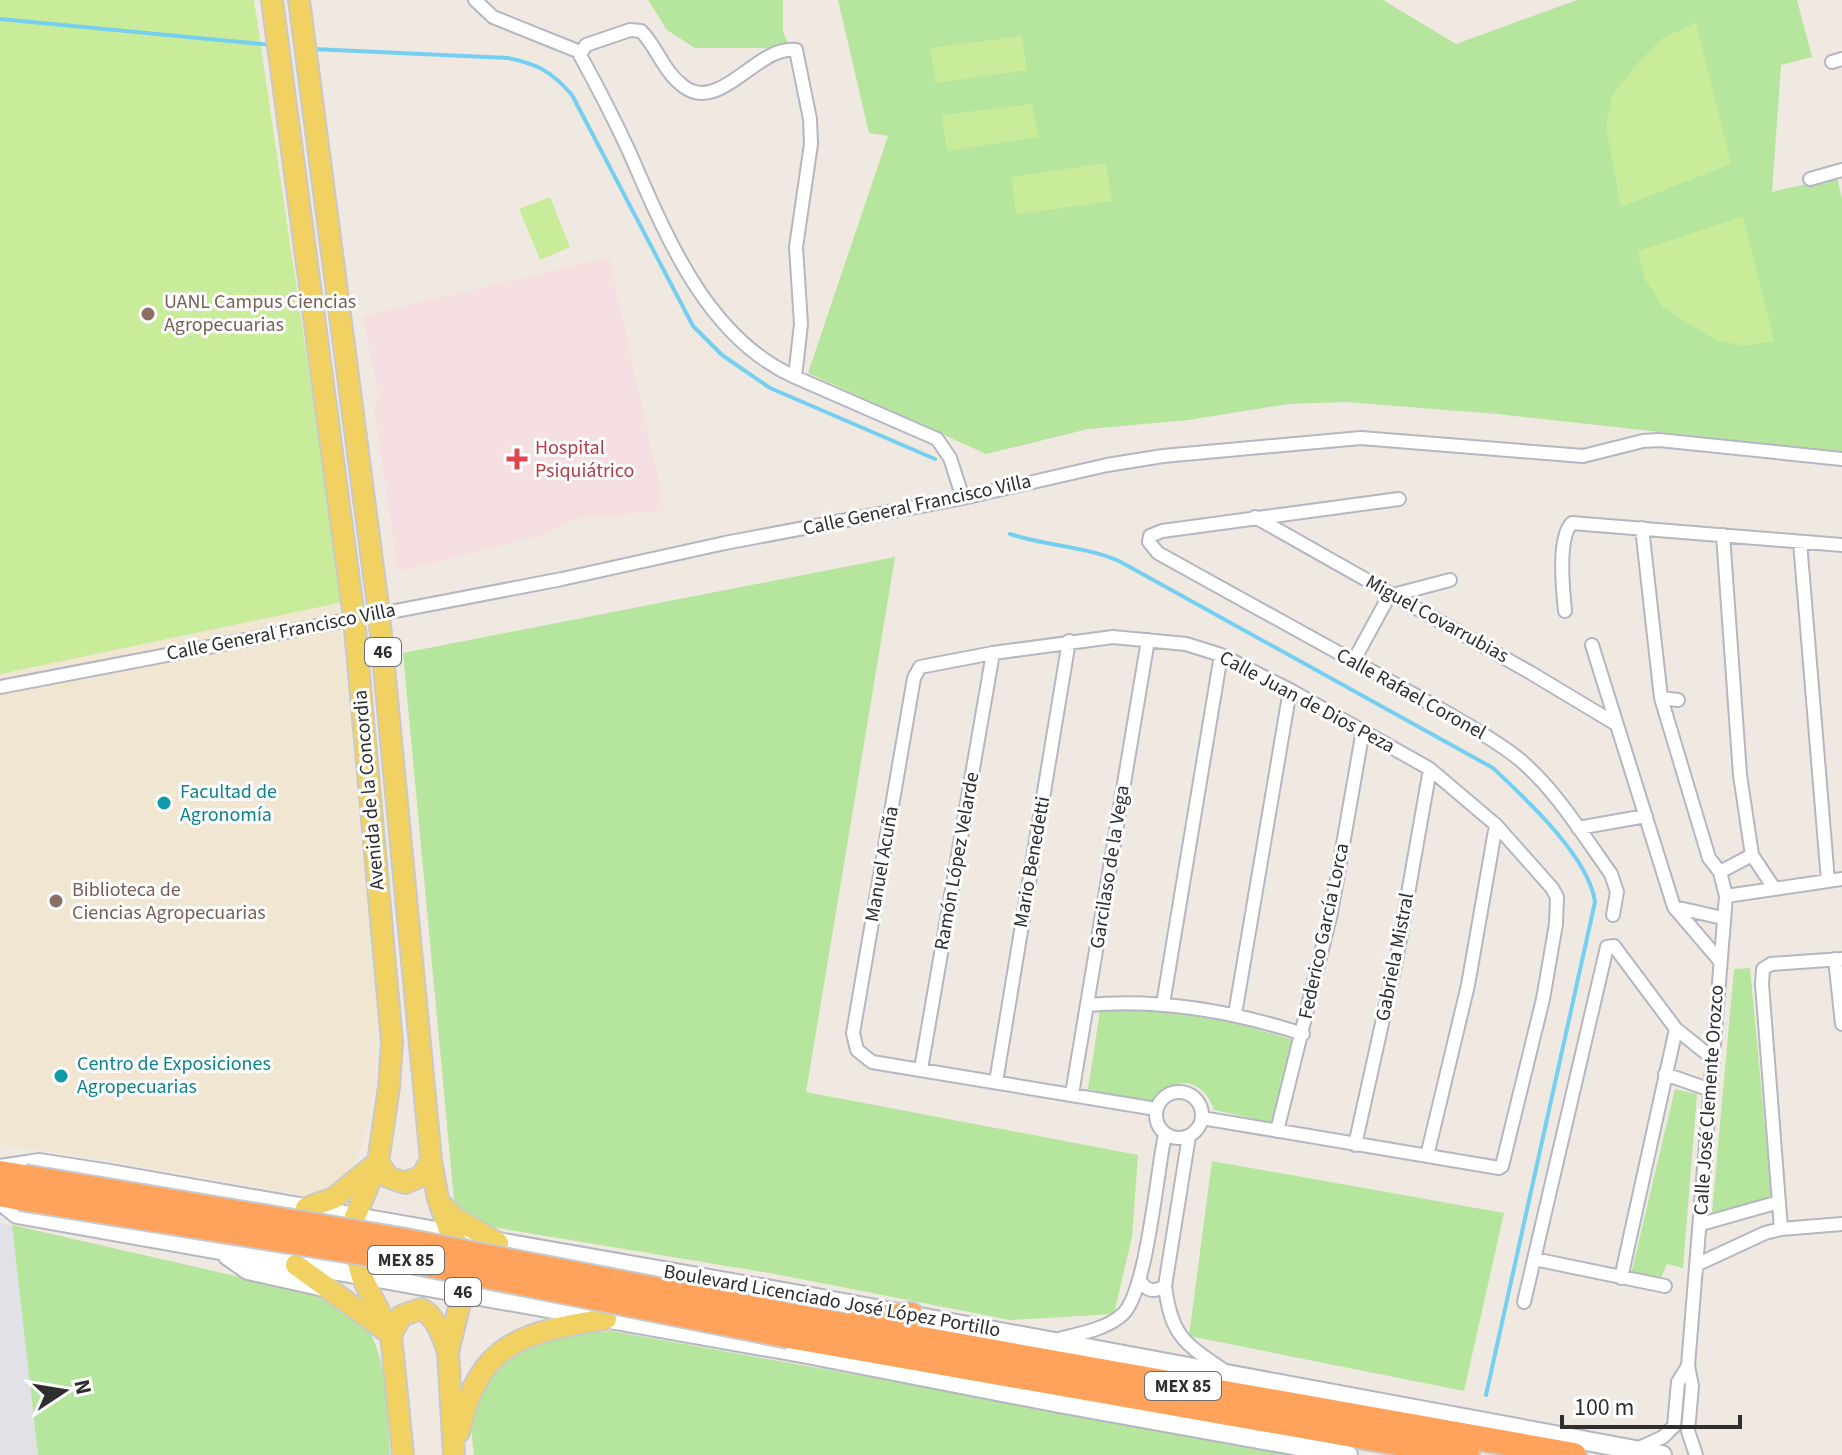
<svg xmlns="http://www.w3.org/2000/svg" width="1842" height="1455" font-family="'Source Sans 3',sans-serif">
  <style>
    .industrial { fill: #e3e1e8 }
    .education { fill: #f0e6d1 }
    .medical { fill: #f5dfe0 }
    .green { fill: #b6e59e }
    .pitch { fill: #c9ec9a }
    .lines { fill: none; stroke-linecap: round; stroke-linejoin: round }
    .stream { stroke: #75cff0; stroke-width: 4 }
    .street-casing { stroke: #b4b7c1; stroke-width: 16 }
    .secondary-casing { stroke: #b4b7c1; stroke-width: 22 }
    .primary-casing { stroke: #c9c9c9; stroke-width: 24 }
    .highway-casing { stroke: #c9c9c9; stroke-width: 28 }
    .street { stroke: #fff; stroke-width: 12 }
    .secondary { stroke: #fff; stroke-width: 18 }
    .primary { stroke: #f2d163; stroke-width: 20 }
    .highway { stroke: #ffa35c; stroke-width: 24 }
    .highway-bridge-casing { stroke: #c9c9c9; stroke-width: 28; stroke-linecap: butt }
    .highway-bridge { stroke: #ffa35c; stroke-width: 24 }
    .education-dot { fill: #8d6e63; stroke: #fff; stroke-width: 3 }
    .health-dot { fill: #e0444e; stroke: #fff; stroke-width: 3 }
    .culture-dot { fill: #0f9aa8; stroke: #fff; stroke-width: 3 }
    .labels { text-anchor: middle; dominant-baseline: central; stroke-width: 6; stroke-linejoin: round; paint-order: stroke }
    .shield { fill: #fff; stroke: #6d6d6d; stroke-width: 2 }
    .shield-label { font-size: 18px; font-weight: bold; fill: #2e2e2e }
    .education-label { font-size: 20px; fill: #785e54; stroke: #fff; text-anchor: start }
    .health-label { font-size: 20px; fill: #be3a42; stroke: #fff; text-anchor: start }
    .street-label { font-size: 20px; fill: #2e2e2e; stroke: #fff }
    .culture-label { font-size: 20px; fill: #0d838f; stroke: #fff; text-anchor: start }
  </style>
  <rect width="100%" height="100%" fill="#efe9e1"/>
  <path class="industrial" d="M0,1223l12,2 26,230h-38z"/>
  <path class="education" d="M0,0h253l88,628 36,385 -2,68 -5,30 -10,39 -10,23 -14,13 -22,11 -211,-38 -103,-14z"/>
  <path class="medical" d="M609,257l56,253 -91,10 -31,15 -145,37 -24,-165 4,-13 -15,-78z"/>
  <path class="green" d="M648,0h135v32l7,16h-95l-28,-18z
    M838,0h545l73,44 121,-44h220l15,57 -31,8 -9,127 65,-15 5,22v253l-345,-38 -151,-12 -58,2 -99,16 -101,9 -102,25 -178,-81 80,-237 -19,-3z
    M895,557l-89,535 332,63 -6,82 -18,77 -104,6 -235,-46 -319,-53 -53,-568z
    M1750,968l22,233 -60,12 22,-244z
    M1100,1011h59l71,10 66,20 -23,82 -59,-13c-10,-31 -41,-37 -58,-7l-68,-14z
    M1675,1089l22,5 -14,174 -16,-4 -6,14 -30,-4z
    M1212,1161l292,52 -40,178 -275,-55z
    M12,1225l320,73c8,6 18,12 26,19 31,29 29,98 32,138h-352z
    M611,1331l695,124h-832c-1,-12 -4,-26 -2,-37 15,-73 76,-81 139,-87z"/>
  <path class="pitch" d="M0,0h254l89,602 -343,72z
    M1696,23l35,141 -110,43 -15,-80 6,-31 23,-30 29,-29z
    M1022,36l5,34 -91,13 -6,-35z
    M1032,104l6,33 -91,14 -5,-36z
    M1106,163l6,38 -96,13 -5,-37z
    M550,197l20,50 -30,13 -21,-51z
    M1743,216l31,125 -29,5 -30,-6 -52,-33 -18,-28 -7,-28z"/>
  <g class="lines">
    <path class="stream" d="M0,19l272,26
      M313,49l195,9c30,6 44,14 64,37l121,231 29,29 48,33 165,71
      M1010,534c36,12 75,12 109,27l374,207c33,31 96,89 102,134l-109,493"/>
    <g class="street-casing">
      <path id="street" d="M475,0l18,17 87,35
        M1832,62l10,-3
        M1810,179l32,-9
        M795,377c-90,-40 -130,-144 -167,-228 -15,-32 -31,-63 -48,-94l6,-10 44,-15 11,1c16,16 22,40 42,55 37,29 75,-42 113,-36l14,69 1,25 -15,103 5,77 -6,53 142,62 13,19 13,40
        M1399,499l-237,32 -12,5 -1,6 9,11 293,162c23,14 47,27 68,44 37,31 64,76 92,115l6,18 -4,23
        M1255,517l276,156 85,51
        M1642,528l19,170 17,2
        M1723,535l17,240 12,80 22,33
        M1800,542l28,339
        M1565,611c-2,-20 -8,-73 7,-88l270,22
        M1592,645l82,262 46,54
        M1353,662l36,-66 61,-16
        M0,687l562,-108 163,-36 238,-45 144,-33 56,-9 198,-18 222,18 60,-15 16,-1 183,19
        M1661,698l48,160 11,14 6,24 -38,470 4,20 -4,45 8,24
        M1578,828l68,-12
        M1720,872l32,-17
        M1726,896l116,-17
        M1674,907l49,11
        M1835,959l7,65
        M1163,1004l58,-349
        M1087,1005c74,-7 145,6 216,29
        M1235,1014l55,-324
        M921,1069l72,-416
        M1665,1074l43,15
        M996,1082l73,-441
        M1156 1115a23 23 0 1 1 46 0a23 23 0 1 1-46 0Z
        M1072,1094l76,-454
        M1156,1109l-284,-47 -15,-12 -4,-17 61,-355 6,-11 73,-14 120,-16 73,7 35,11 69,35 140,79 66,56 56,63 5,9 -1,27 -13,75 -41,167 -3,2 -297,-50
        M1277,1131l54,-218 32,-183
        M1189,1136l-24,150c6,48 18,57 57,83
        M1355,1145l42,-189 33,-187
        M1427,1156l41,-171 28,-160
        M1701,1224l78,-22
        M1781,1229l-19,-245 1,-15 8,-5 71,-5
        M1534,1259l131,27
        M1696,1265l69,-32 16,-4 61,-5
        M1621,1278l55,-249
        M1139,1279c7,12 14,14 26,7
        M1524,1302l83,-355 7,-1 62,83 35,28
        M1054,1340c23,-6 52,-10 69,-26 24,-23 34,-143 42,-180
        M1637,1449l26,-12 11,-11 4,-44 10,-16"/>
    </g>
    <g class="secondary-casing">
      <path id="secondary" d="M0,1169l39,-6 71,11 696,122 856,159
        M0,1200l17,14 785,139 257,50 289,52
        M228,1256l20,14 76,17"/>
    </g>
    <g class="primary-casing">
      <path id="primary" d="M272,0l82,618 38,424 -3,45 -11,75 -23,55 -2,28 9,32 29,58 12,120
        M299,0l80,614 52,546 7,39 13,36 12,15 5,21 -20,81 6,103
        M443,1206l12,12 43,25
        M306,1208l28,-10 44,-36 10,15 17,6 17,-7 9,-16
        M296,1265l89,65
        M391,1335l10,-19 20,-7c16,8 21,27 27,43
        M459,1432c19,-91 66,-100 147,-113"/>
    </g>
    <g class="highway-casing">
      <path id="highway" d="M0,1173l24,4
        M0,1194l20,4
        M792,1316l782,139
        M858,1320l53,-5
        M789,1336l678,119"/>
    </g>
    <use href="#street" class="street"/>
    <use href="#secondary" class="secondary"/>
    <use href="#primary" class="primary"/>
    <use href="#highway" class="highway"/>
    <g class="highway-bridge-casing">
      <path id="highway-bridge" d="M24,1177l376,63 392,76
        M20,1198l376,60 393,78"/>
    </g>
    <use href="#highway-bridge" class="highway-bridge"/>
  </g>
  <g class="education-dot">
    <circle cx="148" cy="314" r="8"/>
    <circle cx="56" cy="901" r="8"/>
  </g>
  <path class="health-dot" d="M513 447h8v8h8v8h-8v8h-8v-8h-8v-8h8z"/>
  <g class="culture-dot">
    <circle cx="164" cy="803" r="8"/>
    <circle cx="61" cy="1076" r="8"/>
  </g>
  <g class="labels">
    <g class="shield">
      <rect x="365" y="638" width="36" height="28" rx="6"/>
      <rect x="368" y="1246" width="76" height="28" rx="6"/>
      <rect x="445" y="1278" width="36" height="28" rx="6"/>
      <rect x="1145" y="1372" width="76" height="28" rx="6"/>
    </g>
    <g class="shield-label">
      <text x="383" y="652">46</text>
      <text x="406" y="1260">MEX 85</text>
      <text x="463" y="1292">46</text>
      <text x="1183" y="1386">MEX 85</text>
    </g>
    <g class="education-label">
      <text x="164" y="302">UANL Campus Ciencias<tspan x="164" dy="23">Agropecuarias</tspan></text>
      <text x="72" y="890">Biblioteca de<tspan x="72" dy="23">Ciencias Agropecuarias</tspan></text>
    </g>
    <g class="health-label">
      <text x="535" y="448">Hospital<tspan x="535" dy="23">Psiquiátrico</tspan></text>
    </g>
    <g class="street-label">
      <text transform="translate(917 505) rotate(-12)">Calle General Francisco Villa</text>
      <text transform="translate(1437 619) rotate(29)">Miguel Covarrubias</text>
      <text transform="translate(281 632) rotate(-11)">Calle General Francisco Villa</text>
      <text transform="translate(1411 694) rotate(29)">Calle Rafael Coronel</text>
      <text transform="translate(1307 702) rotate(28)">Calle Juan de Dios Peza</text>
      <text transform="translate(369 790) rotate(-95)">Avenida de la Concordia</text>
      <text transform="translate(957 861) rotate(-80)">Ramón López Velarde</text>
      <text transform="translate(1032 862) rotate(-80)">Mario Benedetti</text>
      <text transform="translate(882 864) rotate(-80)">Manuel Acuña</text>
      <text transform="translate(1110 867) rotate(-81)">Garcilaso de la Vega</text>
      <text transform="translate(1324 931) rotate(-78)">Federico García Lorca</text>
      <text transform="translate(1395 957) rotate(-79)">Gabriela Mistral</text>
      <text transform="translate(1709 1100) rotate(-86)">Calle José Clemente Orozco</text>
      <text transform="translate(832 1301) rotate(10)">Boulevard Licenciado José López Portillo</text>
    </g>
    <g class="culture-label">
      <text x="180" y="792">Facultad de<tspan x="180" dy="23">Agronomía</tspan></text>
      <text x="77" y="1064">Centro de Exposiciones<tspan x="77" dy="23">Agropecuarias</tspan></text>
    </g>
  </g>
  <g transform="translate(64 1391) rotate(78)" stroke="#ffffff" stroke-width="6" paint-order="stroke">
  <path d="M0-6L14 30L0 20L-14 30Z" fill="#2e2e2e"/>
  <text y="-12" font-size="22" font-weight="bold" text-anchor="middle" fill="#2e2e2e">N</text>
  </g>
  <path d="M1562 1415v12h178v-12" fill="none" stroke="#2e2e2e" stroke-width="4"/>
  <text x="1574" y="1415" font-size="24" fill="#2e2e2e" stroke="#ffffff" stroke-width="6" paint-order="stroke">100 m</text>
</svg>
